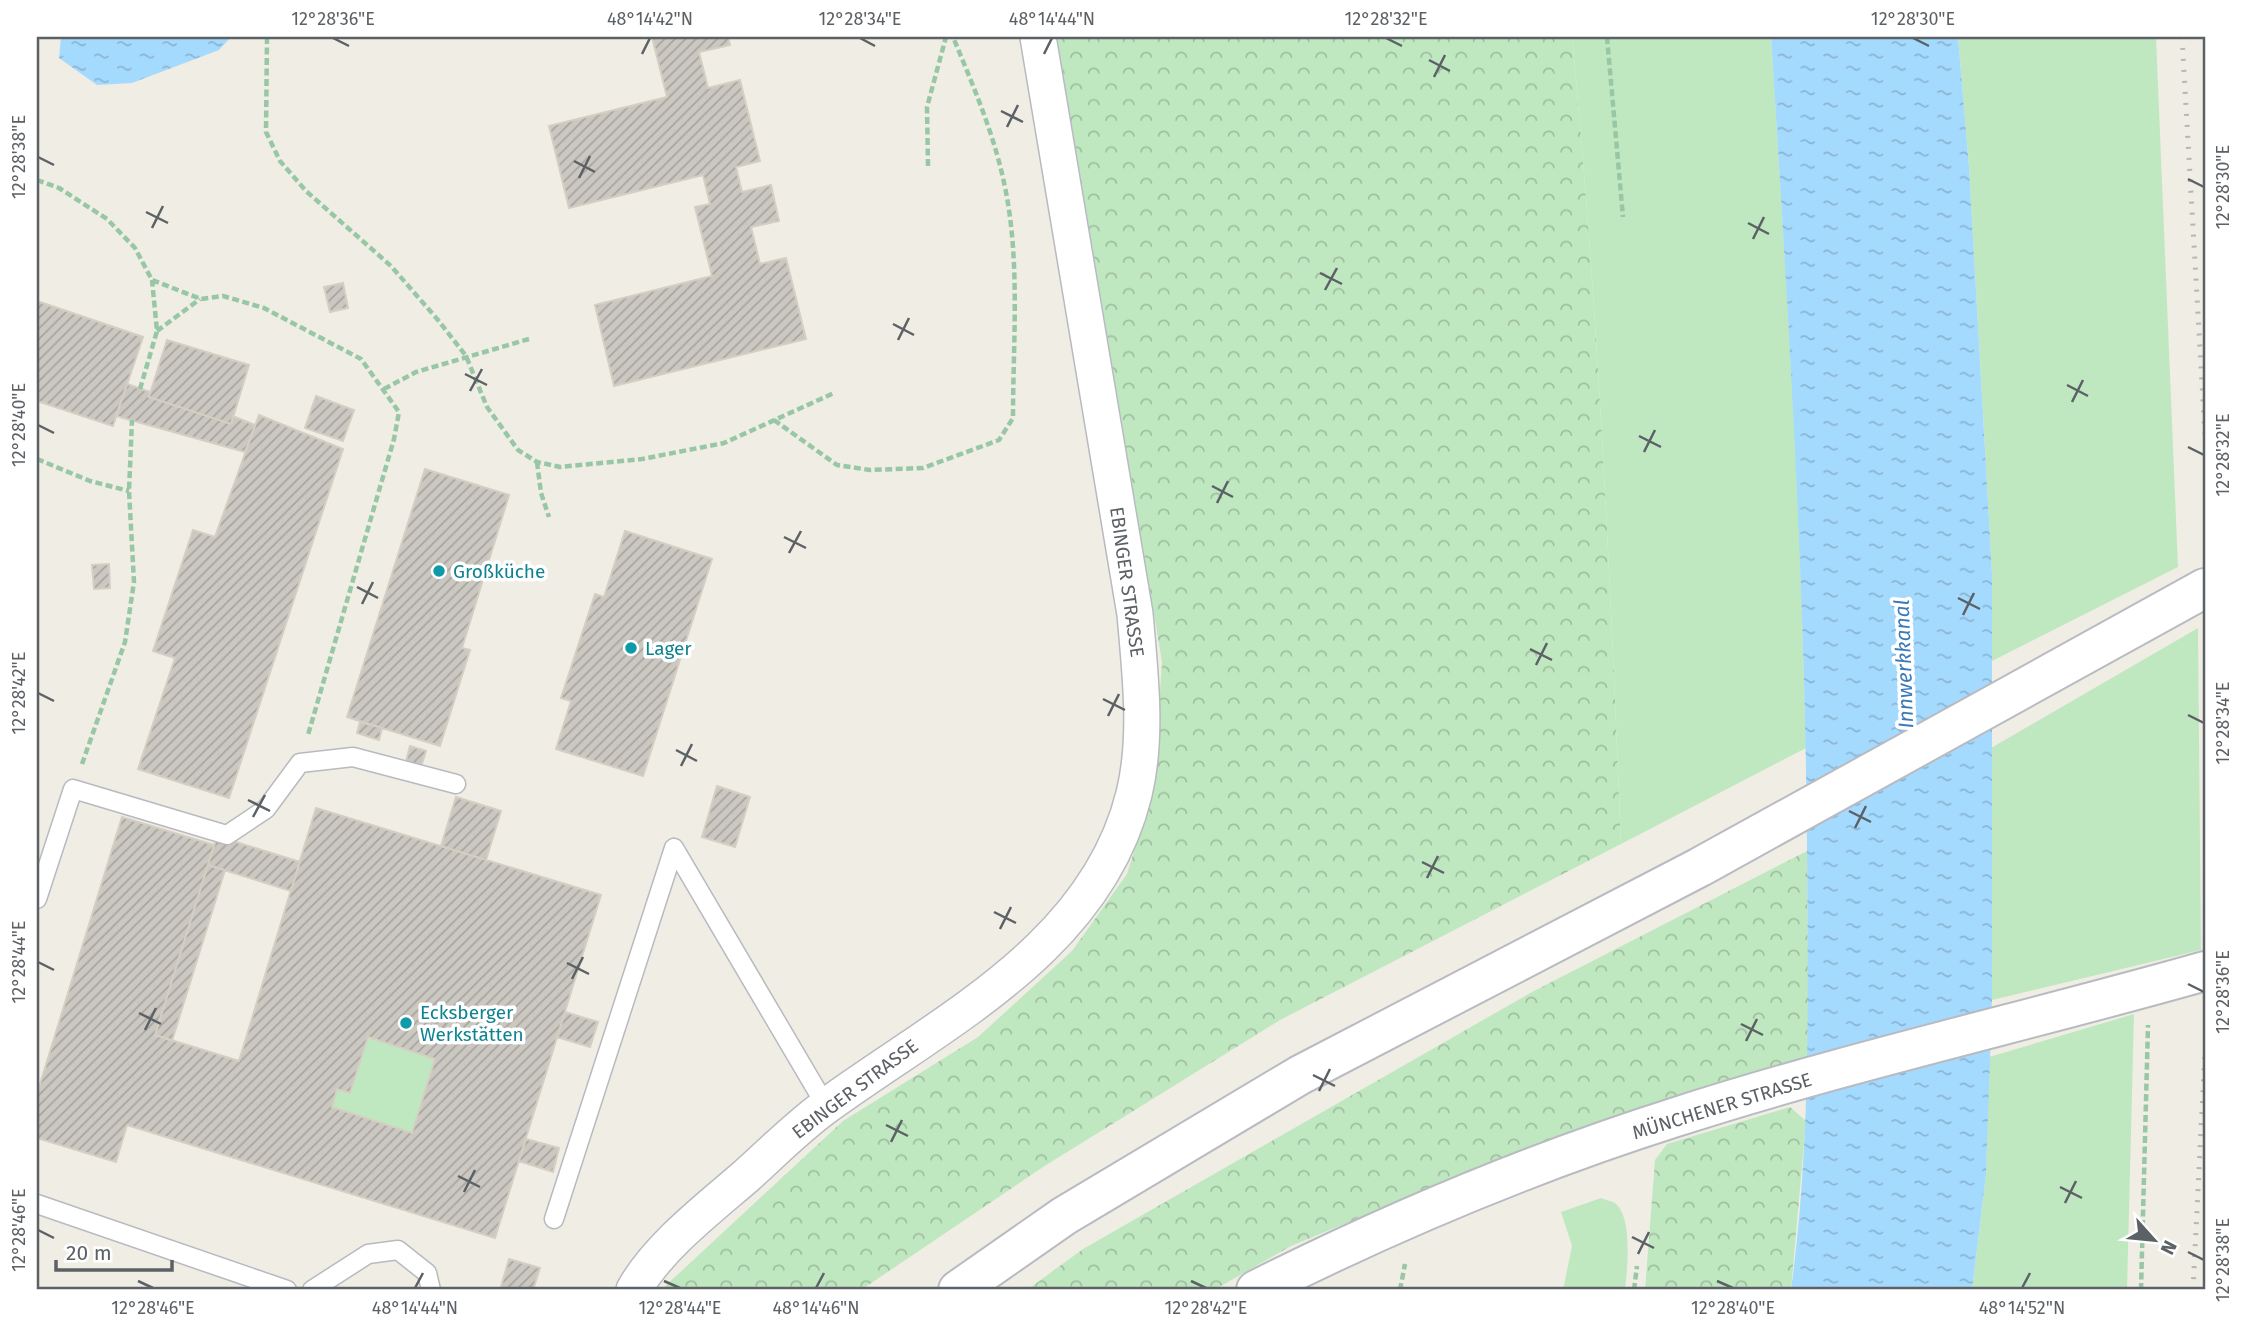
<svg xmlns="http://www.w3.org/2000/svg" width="2242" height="1327" font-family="'Fira Sans',sans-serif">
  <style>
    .green { fill: #c0e8c0 }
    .forest { fill: url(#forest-crowns) }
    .water { fill: url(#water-ripples) }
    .building { fill: url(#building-hatch); stroke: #d5cec2; stroke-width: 2; fill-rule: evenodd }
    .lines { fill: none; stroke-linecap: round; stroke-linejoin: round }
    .lane-casing { stroke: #b7babf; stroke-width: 21 }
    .street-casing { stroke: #b7babf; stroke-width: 38 }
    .secondary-casing { stroke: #b8bbc1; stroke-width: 42 }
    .path { stroke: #97c7a4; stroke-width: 4.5; stroke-dasharray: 7 3.5; stroke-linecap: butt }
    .lane { stroke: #fff; stroke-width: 18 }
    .street { stroke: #fff; stroke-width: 35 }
    .secondary { stroke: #fff; stroke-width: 38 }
    .rail { stroke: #b5b6b7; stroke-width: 5; stroke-dasharray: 2 9; stroke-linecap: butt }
    .ticks { fill: none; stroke: #5c6166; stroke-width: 2.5 }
    .culture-dot { fill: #0f9aa8; stroke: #fff; stroke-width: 2.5 }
    .labels { text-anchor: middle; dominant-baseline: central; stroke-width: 7; stroke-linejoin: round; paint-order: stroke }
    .culture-label { font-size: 19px; fill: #0d838f; stroke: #fff; text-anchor: start }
    .street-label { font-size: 19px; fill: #5c6166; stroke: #fff }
    .water-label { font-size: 21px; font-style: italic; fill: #3b7ab8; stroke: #fff }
    .neatline { fill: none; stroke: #5c6166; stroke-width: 2.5 }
    .ticks-label { font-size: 18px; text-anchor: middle; fill: #5c6166 }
  </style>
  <defs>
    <pattern id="forest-crowns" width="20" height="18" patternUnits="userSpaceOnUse" patternTransform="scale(1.75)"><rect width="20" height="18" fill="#c0e8c0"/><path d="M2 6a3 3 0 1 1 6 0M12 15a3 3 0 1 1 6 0" fill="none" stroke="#9fbfa0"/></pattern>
    <pattern id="water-ripples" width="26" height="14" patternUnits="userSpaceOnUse" patternTransform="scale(1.75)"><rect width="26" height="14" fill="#a5daff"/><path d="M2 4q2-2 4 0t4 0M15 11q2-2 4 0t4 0" fill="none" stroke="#8ab4d2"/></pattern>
    <pattern id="building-hatch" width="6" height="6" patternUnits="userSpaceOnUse" patternTransform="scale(1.75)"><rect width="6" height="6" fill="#cbc7c1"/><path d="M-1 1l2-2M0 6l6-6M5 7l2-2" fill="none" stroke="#a8a5a1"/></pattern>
  </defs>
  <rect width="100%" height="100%" fill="#f0ede4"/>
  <path class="green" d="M1572,37h199l26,414 9,297 -185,96c-11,-270 -23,-539 -49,-807z
    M1958,37h198l22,530 -186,94v-88l-23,-406z
    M2198,628l3,322 -209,50 -1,-252z
    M2134,1014l-7,276h-155l14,-115 3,-118z
    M368,1037l67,22 -23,74 -80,-26 5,-18 13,3z
    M1601,1198c4,2 12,3 15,6 17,15 11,66 9,86h-62l9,-44 -11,-34z"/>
  <path class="forest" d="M1057,37h515c26,268 38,537 49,807l-341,176 -237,147 -182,123h-200l182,-169 135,-84 94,-86 55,-77 26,-83 9,-129z
    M1807,851l2,208 -296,95 -222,92 -77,44h-187l56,-41 449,-257z
    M1790,1107l16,14 -15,169h-146l10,-130 12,-16z"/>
  <path class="water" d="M61,37h170l-12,13 -87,33 -35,2 -38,-27z
    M1771,37h187l11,130 23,406v427l-6,175 -14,115h-181c20,-146 17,-293 16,-441 -2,-271 -19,-541 -36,-812z"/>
  <path class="building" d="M652,37h76l2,8 -31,7 9,36 32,-8 20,81 -24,6 6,25 29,-7 8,36 -28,6 9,37 26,-6 20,81 -192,47 -19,-81 117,-29 -17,-69 15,-3 -7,-29 -134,33 -20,-82 118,-29z
    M343,283l5,25 -18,4 -6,-25z
    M37,301l106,36 -30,89 -76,-25z
    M167,340l82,25 -18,59 -82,-27z
    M127,384l23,8 -1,5 82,27 2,-8 22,9 -10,27 -129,-36z
    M316,396l38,14 -11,31 -38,-13z
    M259,415l84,34 -114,349 -91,-29 37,-111 -22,-7 40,-121 22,7z
    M425,469l84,26 -47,153 8,2 -30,96 -93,-29z
    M625,531l87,28 -69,217 -87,-27 15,-48 -10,-3 34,-104 9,3z
    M109,564l1,24 -16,1 -2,-24z
    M360,722l22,6 -3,12 -22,-7z
    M410,746l16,5 -7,22 -15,-4z
    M717,786l33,11 -15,50 -33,-10z
    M456,797l45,14 -15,49 -45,-14z
    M316,808l285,87 -106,343 -368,-113 -11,37 -79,-24v-44l85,-277 92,28 -59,190 84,26zM368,1037l67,22 -23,74 -80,-26 5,-18 13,4z
    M217,836l83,26 -9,29 -83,-26z
    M208,865l17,5 -53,171 -17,-6z
    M565,1012l33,10 -8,25 -33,-10z
    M526,1139l33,9 -6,24 -34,-11z
    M509,1259l31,9 -7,22h-33z"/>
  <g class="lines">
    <g class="lane-casing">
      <path id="lane" d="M674,848l152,258
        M37,899l36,-110 154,46 39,-26 34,-46 53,-6 103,27
        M37,1204l250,86
        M554,1219l120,-371
        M312,1290l56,-36 30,-4 29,23 4,17"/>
    </g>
    <g class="street-casing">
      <path id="street" d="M634,1290c23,-42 75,-82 111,-113 27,-24 54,-52 84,-73 116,-84 268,-158 305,-310 14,-57 6,-122 1,-180l-97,-577"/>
    </g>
    <g class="secondary-casing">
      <path id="secondary" d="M958,1290l106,-74 236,-141 400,-208 505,-279
        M1256,1290c135,-68 275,-127 420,-173 174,-56 353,-96 529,-146"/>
    </g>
    <path class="path" d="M267,37l-1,95 14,29 26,30 85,75 47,54 28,36 21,51 31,43 19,12 23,5 82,-8 82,-16 110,-50
      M1607,37l16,180
      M928,166l-1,-59 19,-70
      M37,180l22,8 48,31 28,29 17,32 49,19 22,-3 41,12 97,51 38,53 -5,27 -86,296
      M157,331l43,-32
      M140,389l17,-58 -5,-51
      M384,389l32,-17 113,-33
      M774,420l63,45 33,5 53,-2 76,-28 14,-22c0,-79 8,-163 -10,-240 -11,-49 -31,-95 -50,-141
      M37,459l53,22 39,10
      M537,462l4,31 8,24
      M82,764l43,-122 9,-60 -5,-91 3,-71
      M1400,1290l5,-26
      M1634,1290l3,-24
      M2141,1290l7,-265"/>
    <use href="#lane" class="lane"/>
    <use href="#street" class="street"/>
    <use href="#secondary" class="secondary"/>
    <path class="rail" d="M2182,37l23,398
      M2193,1290l12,-239"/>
  </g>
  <path class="ticks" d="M333,38l16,8M860,38l15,8M1386,38l16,8M1913,38l16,8M642,54l8,-16M1044,54l8,-16M1429,60l21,11M1434,77l11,-22M1001,111l22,11M1007,127l11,-22M38,157l16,8M574,161l21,11M579,178l11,-22M2188,179l16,8M146,212l22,11M1748,223l21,11M152,228l11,-22M1753,239l11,-22M1320,273l22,11M1325,290l12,-22M893,324l21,11M898,340l11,-22M465,374l22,11M2067,385l21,11M470,391l12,-22M2072,402l11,-22M38,425l16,8M1639,436l22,11M2188,447l16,8M1644,452l11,-22M1212,486l21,11M1217,503l11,-22M784,537l22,11M789,553l12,-22M357,587l21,11M1958,598l22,11M362,604l11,-22M1963,615l11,-22M1530,649l22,11M1536,665l11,-22M38,693l16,8M1103,699l22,11M2188,715l16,8M1108,716l11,-22M676,750l21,11M681,766l11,-22M248,800l22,11M1849,811l22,11M253,817l12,-22M1855,828l11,-22M1422,862l22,11M1427,878l11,-22M994,912l22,11M1000,929l11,-22M38,962l16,8M567,963l22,11M572,979l11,-22M2188,984l16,8M139,1013l22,11M1741,1024l22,11M145,1030l11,-22M1746,1041l11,-22M1313,1075l22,11M1319,1091l11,-22M886,1125l22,11M891,1142l11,-22M458,1176l22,11M2060,1187l22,11M464,1192l11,-22M2065,1203l11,-22M38,1230l16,8M1632,1237l22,11M2188,1252l16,8M1638,1254l11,-22M138,1281l15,7M664,1281l16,7M1191,1281l15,7M1717,1281l16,7M415,1288l8,-15M816,1288l8,-15M2022,1288l8,-15"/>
  <g class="culture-dot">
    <circle cx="439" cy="571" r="7"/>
    <circle cx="631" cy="648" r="7"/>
    <circle cx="406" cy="1023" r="7"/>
  </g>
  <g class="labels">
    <g class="culture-label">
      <text x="453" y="571">Großküche</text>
      <text x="645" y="648">Lager</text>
      <text x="420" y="1012">Ecksberger<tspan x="420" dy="22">Werkstätten</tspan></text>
    </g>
    <g class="street-label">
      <text transform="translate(1127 582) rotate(82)">EBINGER STRASSE</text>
      <text transform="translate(855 1089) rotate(-37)">EBINGER STRASSE</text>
      <text transform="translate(1722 1106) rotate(-17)">MÜNCHENER STRASSE</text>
    </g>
    <g class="water-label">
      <text transform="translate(1904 664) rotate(-92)">Innwerkkanal</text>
    </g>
  </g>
  <rect width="2242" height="1327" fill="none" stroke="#ffffff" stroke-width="77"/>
  <g transform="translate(2154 1240) rotate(117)" stroke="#ffffff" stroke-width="5" paint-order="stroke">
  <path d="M0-5L12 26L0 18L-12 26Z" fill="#5c6166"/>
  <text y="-10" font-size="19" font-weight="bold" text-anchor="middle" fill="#5c6166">N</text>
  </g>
  <path d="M56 1260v10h116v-10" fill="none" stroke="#5c6166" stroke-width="3.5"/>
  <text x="66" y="1260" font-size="21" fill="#5c6166" stroke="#ffffff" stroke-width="5" paint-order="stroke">20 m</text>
  <rect x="38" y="38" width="2166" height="1250" class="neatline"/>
  <g class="ticks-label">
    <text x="333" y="25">12°28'36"E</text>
    <text x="650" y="25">48°14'42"N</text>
    <text x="860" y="25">12°28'34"E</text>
    <text x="1052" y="25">48°14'44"N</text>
    <text x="1386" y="25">12°28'32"E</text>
    <text x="1913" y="25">12°28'30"E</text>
    <text transform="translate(19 157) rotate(-90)" y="6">12°28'38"E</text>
    <text transform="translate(2223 187) rotate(-90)" y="6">12°28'30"E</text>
    <text transform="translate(19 425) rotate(-90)" y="6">12°28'40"E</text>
    <text transform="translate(2223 455) rotate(-90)" y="6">12°28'32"E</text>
    <text transform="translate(19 693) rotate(-90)" y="6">12°28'42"E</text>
    <text transform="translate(2223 723) rotate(-90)" y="6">12°28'34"E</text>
    <text transform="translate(19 962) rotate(-90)" y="6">12°28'44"E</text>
    <text transform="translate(2223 992) rotate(-90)" y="6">12°28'36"E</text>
    <text transform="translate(19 1230) rotate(-90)" y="6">12°28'46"E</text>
    <text transform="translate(2223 1260) rotate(-90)" y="6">12°28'38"E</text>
    <text x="153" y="1314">12°28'46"E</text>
    <text x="415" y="1314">48°14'44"N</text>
    <text x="680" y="1314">12°28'44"E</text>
    <text x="816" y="1314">48°14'46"N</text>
    <text x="1206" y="1314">12°28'42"E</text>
    <text x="1733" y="1314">12°28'40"E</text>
    <text x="2022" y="1314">48°14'52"N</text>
  </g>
</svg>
